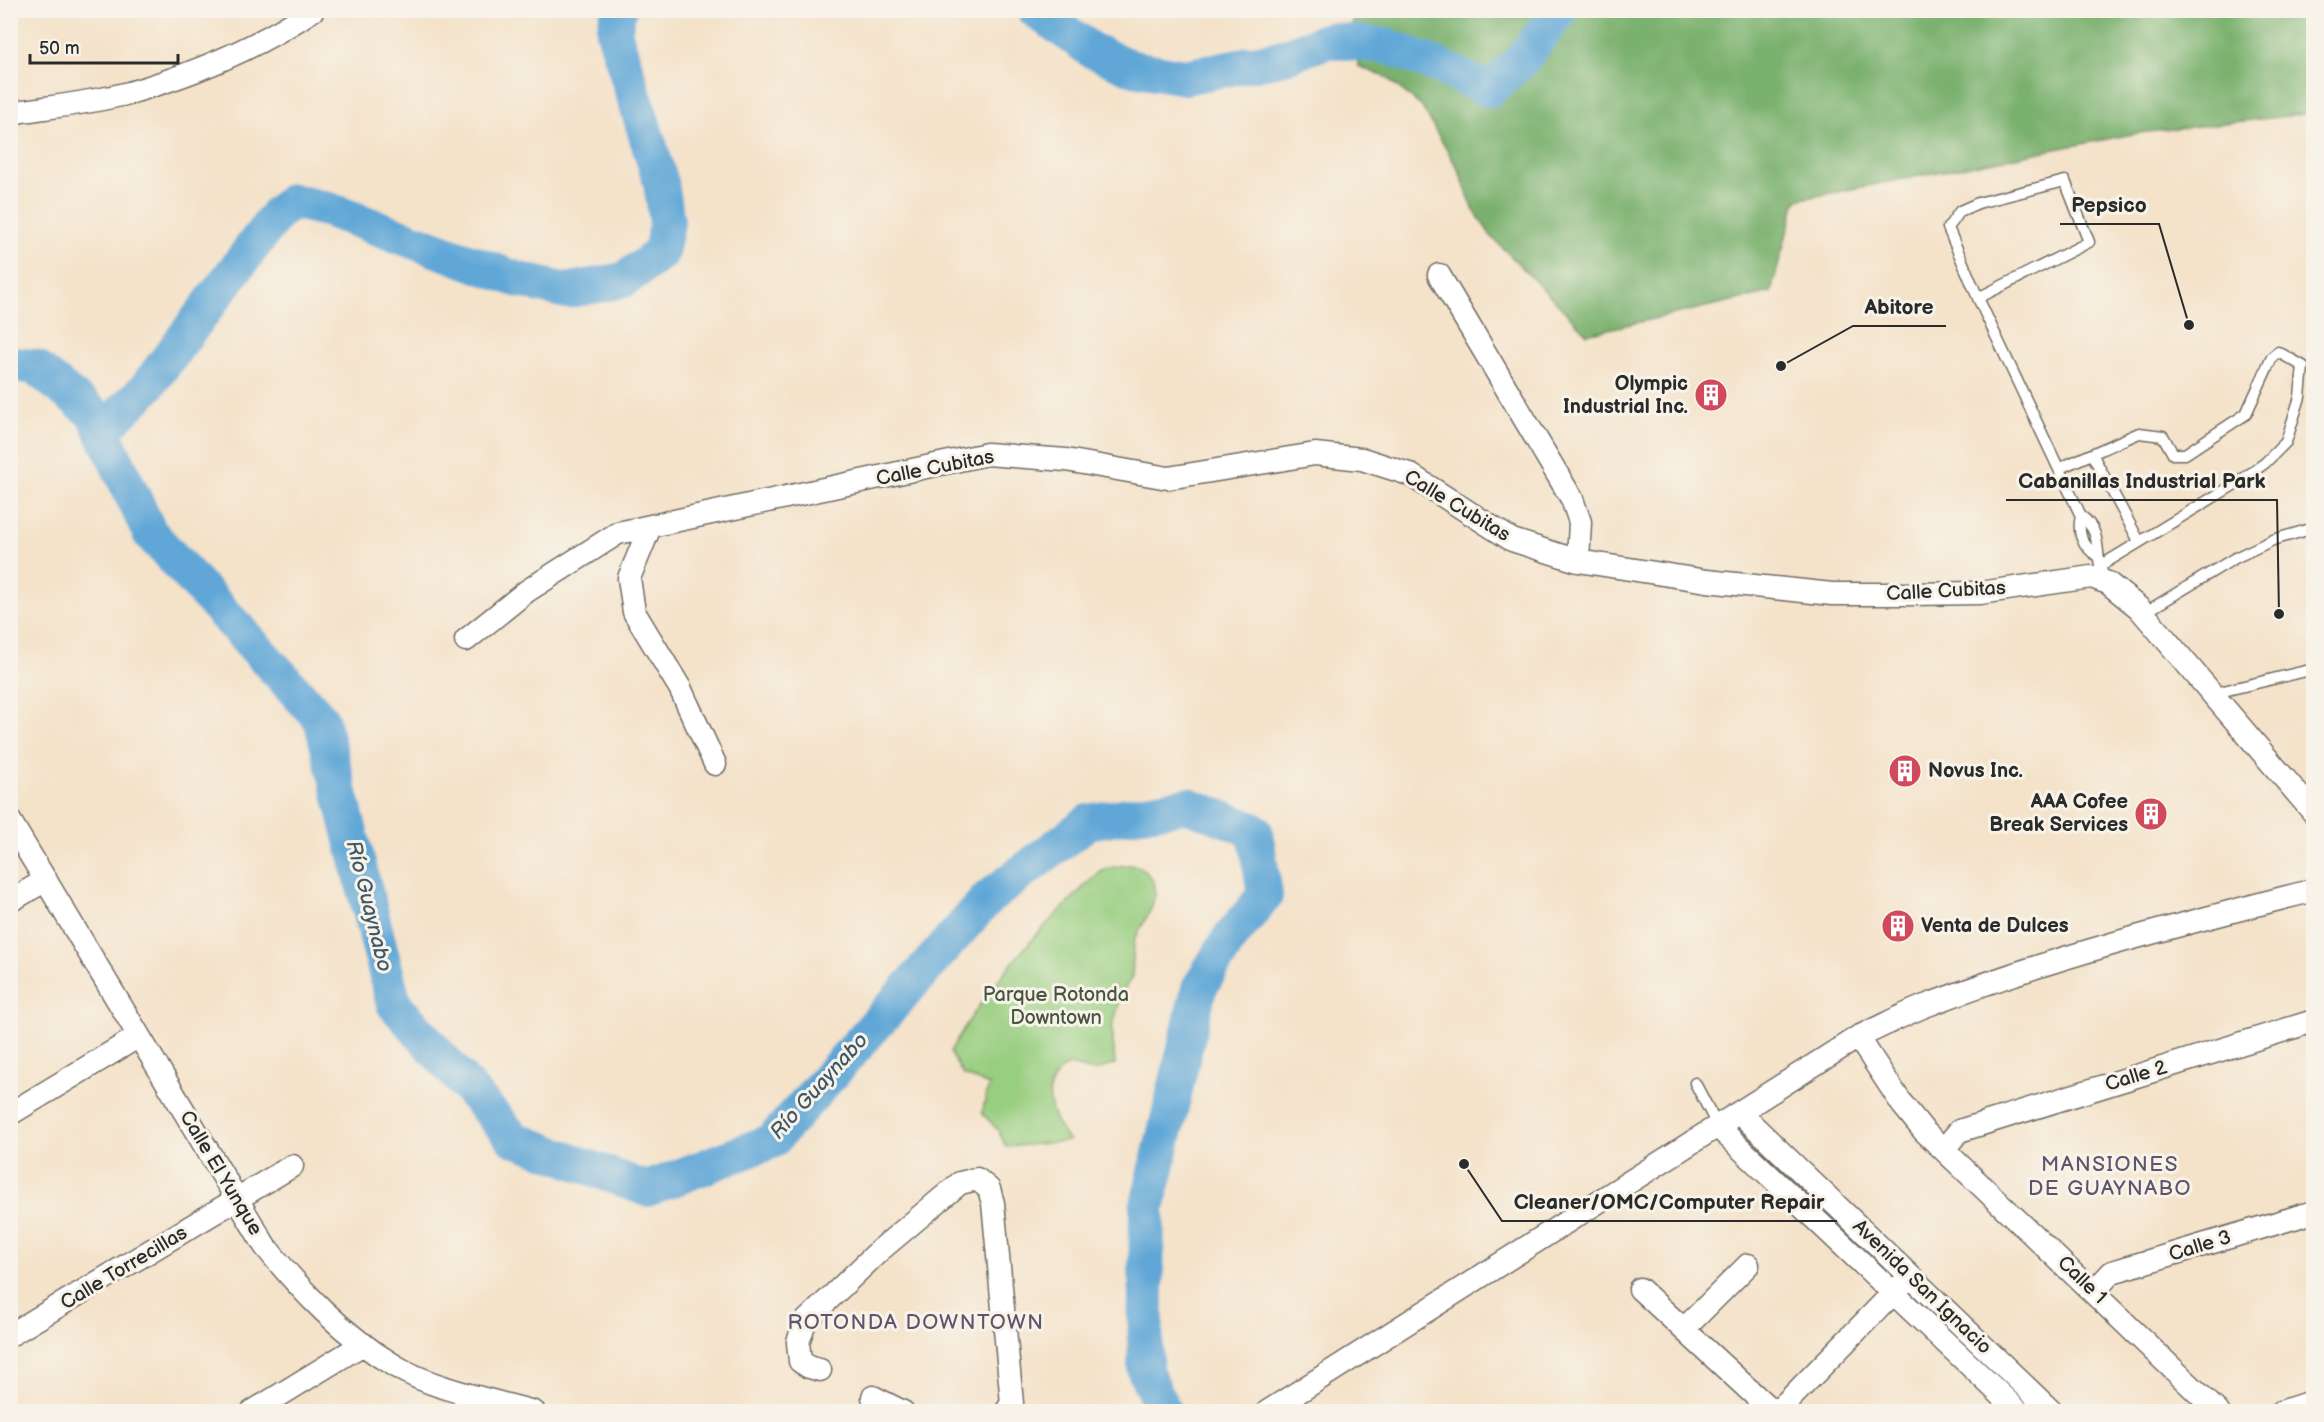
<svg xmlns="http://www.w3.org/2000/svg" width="2324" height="1422" font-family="'Balsamiq Sans',sans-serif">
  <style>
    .green { fill: #98ce80; stroke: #627c56; stroke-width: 1.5 }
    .forest { fill: #7ab16e; stroke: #526e4c; stroke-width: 1.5 }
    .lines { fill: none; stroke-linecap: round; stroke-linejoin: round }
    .river { stroke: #61a7d7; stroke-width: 36 }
    .service-casing { stroke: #716b62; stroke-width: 13 }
    .minor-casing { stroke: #716b62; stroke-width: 25 }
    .service { stroke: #fff; stroke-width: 10 }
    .minor { stroke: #fff; stroke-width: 22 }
    .labels { text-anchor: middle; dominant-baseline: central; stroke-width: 6; stroke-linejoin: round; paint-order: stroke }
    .poi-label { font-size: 20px; font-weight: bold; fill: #2b2b2b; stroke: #f7f3e8; text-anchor: end }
    .street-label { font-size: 20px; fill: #2b2b2b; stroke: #f7f3e8 }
    .park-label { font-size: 20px; fill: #465440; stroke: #f7f3e8 }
    .water-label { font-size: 21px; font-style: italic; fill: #3e5667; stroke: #f7f3e8 }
    .neighbourhood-label { font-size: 21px; letter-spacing: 1.5px; fill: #60536c; stroke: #f7f3e8 }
    .leader { fill: none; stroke: #2b2b2b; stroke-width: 2 }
    .callout-dot { fill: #2b2b2b; stroke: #f7f3e8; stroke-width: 2 }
    .callout-label { font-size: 21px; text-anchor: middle; font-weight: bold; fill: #2b2b2b; stroke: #f7f3e8; stroke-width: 6; stroke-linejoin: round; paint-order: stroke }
  </style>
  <rect width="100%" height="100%" fill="#f7f3e8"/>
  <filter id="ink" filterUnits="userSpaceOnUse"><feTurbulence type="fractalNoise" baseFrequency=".0167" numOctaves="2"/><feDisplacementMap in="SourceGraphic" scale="12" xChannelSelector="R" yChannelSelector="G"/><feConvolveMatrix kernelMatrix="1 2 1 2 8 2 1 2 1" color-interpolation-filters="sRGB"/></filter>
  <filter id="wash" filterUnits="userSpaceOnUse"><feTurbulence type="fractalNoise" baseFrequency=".008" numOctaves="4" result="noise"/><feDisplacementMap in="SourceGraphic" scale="24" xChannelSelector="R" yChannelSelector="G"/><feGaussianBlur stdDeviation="1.35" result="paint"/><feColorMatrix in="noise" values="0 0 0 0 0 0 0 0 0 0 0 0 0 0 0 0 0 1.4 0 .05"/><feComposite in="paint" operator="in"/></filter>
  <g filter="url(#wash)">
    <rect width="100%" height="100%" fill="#f4e2c9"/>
    <path class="green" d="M1128,865l10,1 8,6 7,9 2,13 -3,13 -18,34 -2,35 -11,20 -9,32 3,36 -20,7 -26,-6c-33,17 -18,54 0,76l-63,6 -8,-17 -16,-17 7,-28 -26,-10 -13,-23c29,-53 79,-113 124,-155 8,-8 17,-19 27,-25 8,-5 17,-6 27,-7z"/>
    <path class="forest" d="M1351,11h962v102l-175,20 -342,67 -25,92 -184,42 -96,-98 -18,-27 -14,-38 -37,-64 -35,-29 -29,-12z"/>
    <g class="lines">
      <path class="river" d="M1035,10l56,40 41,18 53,9 95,-19 49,-18 58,6 52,20 50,24 31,-28 40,-52
        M10,364l25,3 59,47 56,119 171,186 73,285 120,135 133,50 125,-48 216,-243 100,-76 100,-17 67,26 10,64 -36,44 -30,49 -52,221 -2,162 19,41
        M102,431l44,-43 131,-174 15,-13 37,9 187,69 50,12 58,-11 37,-27 6,-31 -6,-39 -47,-151 5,-22"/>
    </g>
  </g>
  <g filter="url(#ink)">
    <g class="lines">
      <g class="service-casing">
        <path id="service" d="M1978,298l-30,-70 12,-17 18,-8 87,-22 24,61 -111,56 103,218
          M2092,454l47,87
          M2060,468l79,-35 24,3 10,18h12l61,-40 26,-57 6,-5 25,14 -3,31 -14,45 -21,21 -28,20 -137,83
          M2096,555c-14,-10 -19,-22 -15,-39 22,17 13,33 21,56
          M2144,613l91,-55 38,-18 41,-12
          M2211,694l103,-25
          M1695,1083l23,44"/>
      </g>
      <g class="minor-casing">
        <path id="minor" d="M10,113c39,-6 81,-10 119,-20 65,-19 128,-45 184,-83
          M1439,275l133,224 8,23 -2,39
          M650,527l-21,51 5,34 46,76 35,76
          M466,640l61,-49 91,-58 369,-79 79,6 102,18 147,-24 47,5 47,15 103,66 66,21 129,20 125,13h79l69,-1 111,-16 17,6 31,25 175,205
          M10,821l255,425c37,46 78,89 130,120 38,23 96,34 139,46
          M10,901l36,-21
          M1858,1037l44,67 22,27 294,281
          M1740,1113l312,299
          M10,1114l129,-78
          M1718,1127l301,285
          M1944,1149l15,-18 355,-110
          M1640,1289l133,123
          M2094,1291l18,-19 202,-60
          M1684,1329l64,-64
          M10,1335l282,-169
          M820,1370l-11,-3 -9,-6 -2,-19 7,-20 74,-71 81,-68 17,-4 12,10 4,14 19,200 -6,9
          M873,1397l30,15
          M252,1412l111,-68
          M1267,1412l591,-375c25,-11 49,-25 75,-34 122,-47 254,-80 381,-113
          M1777,1412l126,-129
          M2281,1412l33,-11"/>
      </g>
      <use href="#service" class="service"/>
      <use href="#minor" class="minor"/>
    </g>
  </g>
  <defs>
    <g id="building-disc" transform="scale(1.725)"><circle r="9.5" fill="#d1495b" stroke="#f7f3e8"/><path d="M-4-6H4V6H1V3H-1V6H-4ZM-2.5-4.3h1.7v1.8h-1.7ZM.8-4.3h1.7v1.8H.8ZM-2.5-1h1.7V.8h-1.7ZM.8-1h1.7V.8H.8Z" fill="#fff"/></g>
  </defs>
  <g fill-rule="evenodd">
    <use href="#building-disc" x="1711" y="395"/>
    <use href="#building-disc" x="1905" y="771"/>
    <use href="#building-disc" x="2151" y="814"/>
    <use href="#building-disc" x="1898" y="926"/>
  </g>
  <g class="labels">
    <g class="poi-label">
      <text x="1688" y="384">Olympic<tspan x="1688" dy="23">Industrial Inc.</tspan></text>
      <text x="1928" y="771" text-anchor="start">Novus Inc.</text>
      <text x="2128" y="802">AAA Cofee<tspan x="2128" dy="23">Break Services</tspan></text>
      <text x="1921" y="926" text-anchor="start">Venta de Dulces</text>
    </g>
    <g class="street-label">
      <text transform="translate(935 468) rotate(-11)">Calle Cubitas</text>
      <text transform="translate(1457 506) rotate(31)">Calle Cubitas</text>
      <text transform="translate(1946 591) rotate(-3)">Calle Cubitas</text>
      <text transform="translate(2136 1076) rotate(-17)">Calle 2</text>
      <text transform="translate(221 1173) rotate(59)">Calle El Yunque</text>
      <text transform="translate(2200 1246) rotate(-17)">Calle 3</text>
      <text transform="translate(124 1268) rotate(-31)">Calle Torrecillas</text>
      <text transform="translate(2082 1280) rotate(44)">Calle 1</text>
      <text transform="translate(1922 1287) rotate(44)">Avenida San Ignacio</text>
    </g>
    <g class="park-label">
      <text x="1056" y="995">Parque Rotonda<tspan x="1056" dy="23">Downtown</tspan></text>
    </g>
    <g class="water-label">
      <text transform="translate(369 906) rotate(76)">Río Guaynabo</text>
      <text transform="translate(819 1086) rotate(-48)">Río Guaynabo</text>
    </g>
    <g class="neighbourhood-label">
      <text x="2110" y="1164">MANSIONES<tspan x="2110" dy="24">DE GUAYNABO</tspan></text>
      <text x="916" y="1322">ROTONDA DOWNTOWN</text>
    </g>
  </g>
  <path class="leader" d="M2189 325L2159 224H2060M1781 366L1853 326H1946M2279 614L2277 500H2006M1464 1164L1502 1221H1837"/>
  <g class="callout-dot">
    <circle cx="2189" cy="325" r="6"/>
    <circle cx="1781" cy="366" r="6"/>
    <circle cx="2279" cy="614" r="6"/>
    <circle cx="1464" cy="1164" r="6"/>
  </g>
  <g class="callout-label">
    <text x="2109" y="212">Pepsico</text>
    <text x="1899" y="314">Abitore</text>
    <text x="2142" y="488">Cabanillas Industrial Park</text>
    <text x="1669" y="1209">Cleaner/OMC/Computer Repair</text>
  </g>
  <rect width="2324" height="1422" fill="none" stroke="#f7f3e8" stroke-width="36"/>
  <path d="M30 54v9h148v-9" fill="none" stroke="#2b2b2b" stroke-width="3"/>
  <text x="39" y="54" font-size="18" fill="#2b2b2b" stroke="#f7f3e8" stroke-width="4.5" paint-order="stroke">50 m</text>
</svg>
